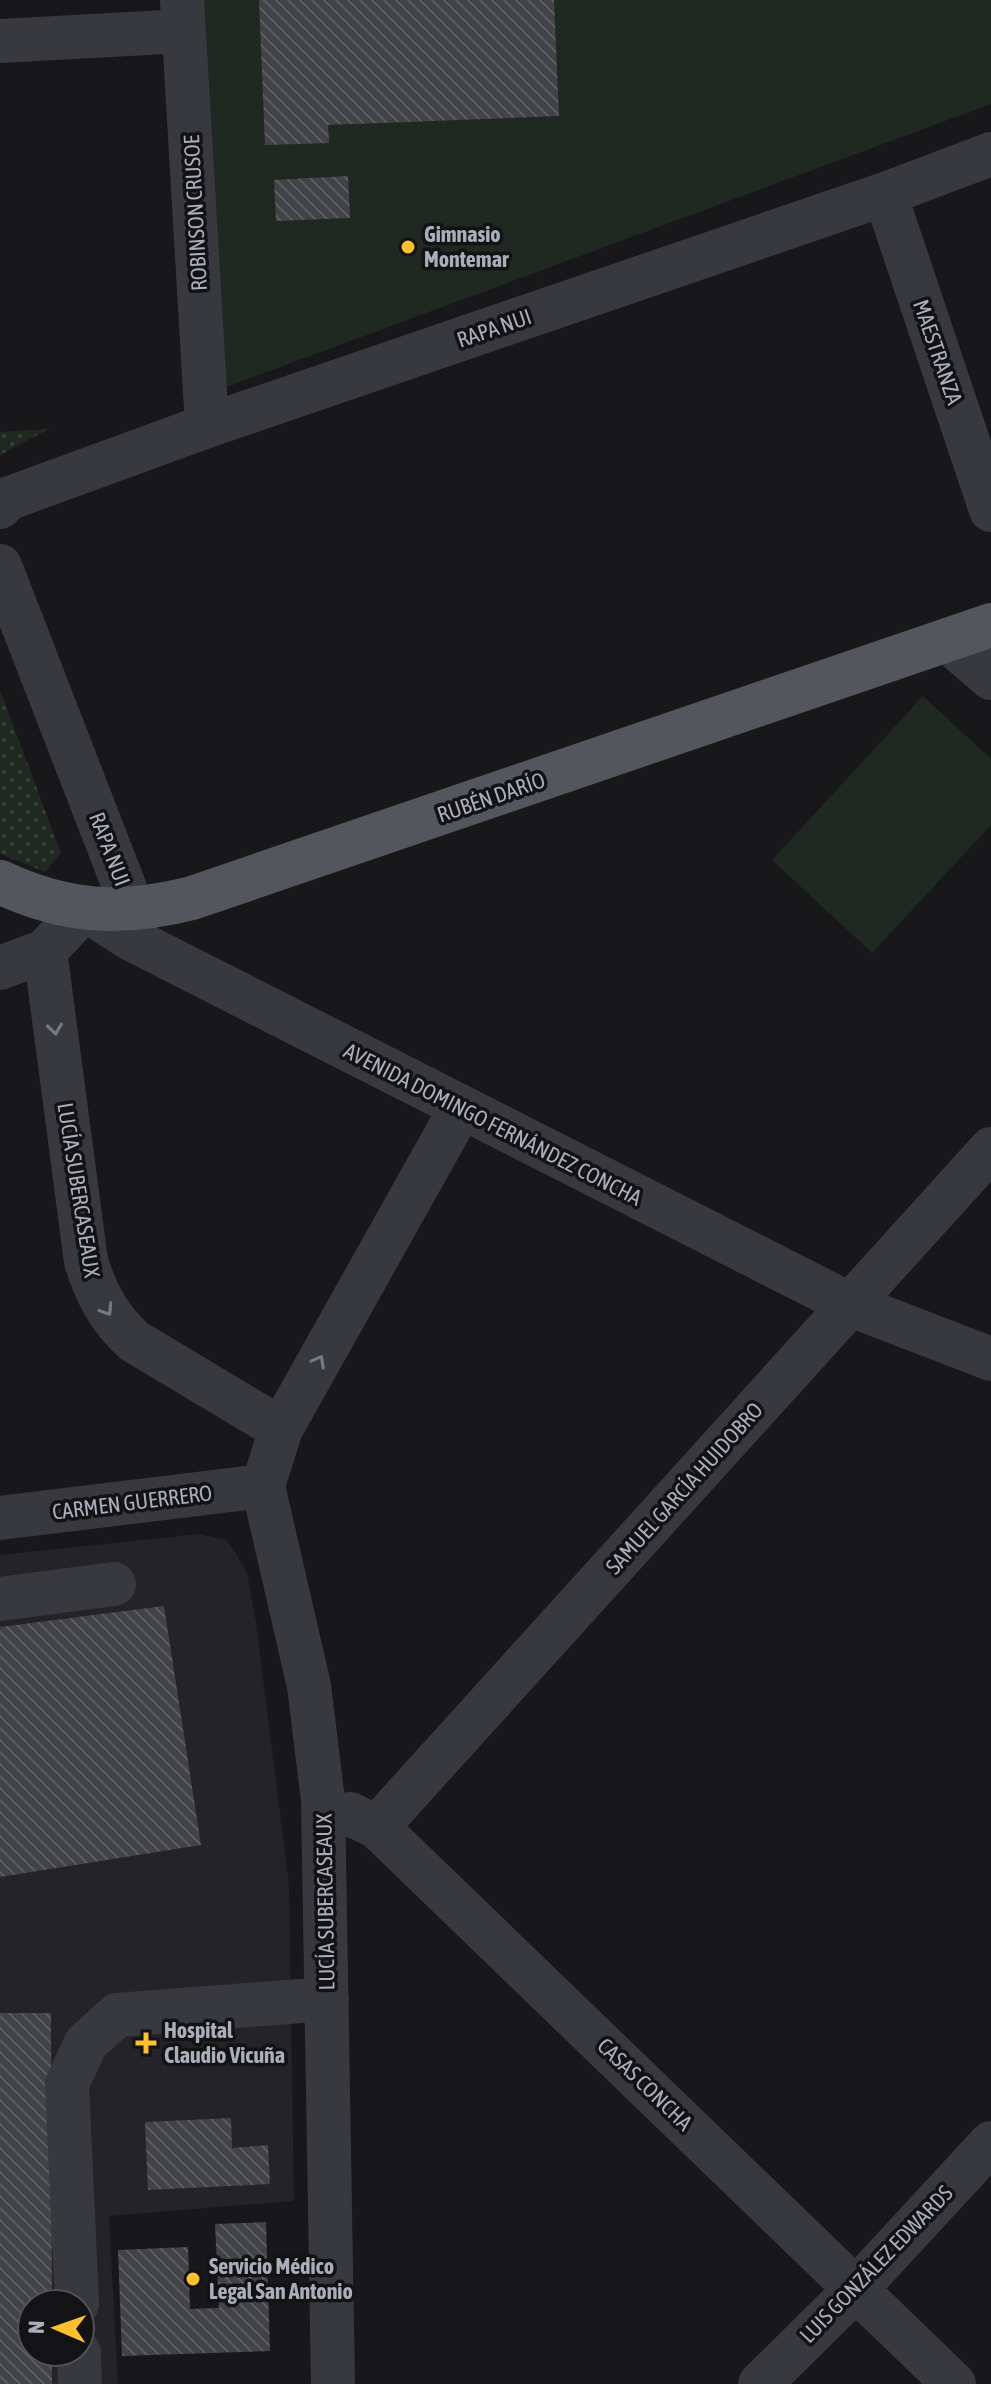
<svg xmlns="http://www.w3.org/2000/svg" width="991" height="2384" font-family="'Asap Condensed',sans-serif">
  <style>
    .built { fill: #242327; fill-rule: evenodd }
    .park { fill: url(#park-dots) }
    .pitch { fill: #1f2821 }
    .building { fill: url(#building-back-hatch) }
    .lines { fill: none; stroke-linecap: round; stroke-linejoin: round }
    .minor { stroke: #38393f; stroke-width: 44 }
    .major { stroke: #54565e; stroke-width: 44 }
    .oneway { stroke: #767983 }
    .poi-dot { fill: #fbc02f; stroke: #131315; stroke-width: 3 }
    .labels { text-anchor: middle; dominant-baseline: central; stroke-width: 7; stroke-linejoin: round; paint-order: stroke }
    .street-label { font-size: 22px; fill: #a9aeba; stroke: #131315 }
    .poi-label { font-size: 22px; font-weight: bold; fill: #a9aeba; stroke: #131315; text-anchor: start }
  </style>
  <defs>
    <pattern id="park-dots" width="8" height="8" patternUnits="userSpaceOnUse" patternTransform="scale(2)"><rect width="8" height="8" fill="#1f2821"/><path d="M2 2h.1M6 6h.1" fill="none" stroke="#3d453f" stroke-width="1.8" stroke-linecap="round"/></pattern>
    <pattern id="building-back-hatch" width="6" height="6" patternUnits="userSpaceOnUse" patternTransform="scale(2)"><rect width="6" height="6" fill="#424347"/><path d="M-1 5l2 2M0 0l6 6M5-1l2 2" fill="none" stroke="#5a5c5f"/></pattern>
  </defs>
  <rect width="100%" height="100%" fill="#18181a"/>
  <path class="built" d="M200,1534l25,6 9,10 13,23 9,49 33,263 5,316 -185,15 9,168h-118v-829zM32,2304h48v48h-48z"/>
  <path class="park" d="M49,429l-49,26v-23z
    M0,690l61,163 -16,19 -45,-18z"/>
  <path class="pitch" d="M197,0h794v104l-773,286z
    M923,696l68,63v66l-119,128 -100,-93z"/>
  <path class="building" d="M259,0h295l5,116 -231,9 1,18 -64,2z
    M348,176l2,42 -74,3 -2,-41z
    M164,1606l37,239 -201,32v-250z
    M0,2013h51l1,291h-20v48h20v32h-52z
    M231,2118l1,30 36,-3 2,39 -122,6 -3,-68z
    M266,2222l4,129 -148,5 -4,-106 70,-3 2,62 29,-1 -4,-84z"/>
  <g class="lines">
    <path class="minor" d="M182,0l25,426
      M0,41l184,-10
      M885,194l106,316
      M0,507l7,-8 200,-73 678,-232 106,-40
      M0,566l133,343
      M947,640l44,38
      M45,951l41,310c10,33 23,57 48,80l147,88
      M0,968l45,-17 40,-42 46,30 720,366 140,54
      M0,1518l263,-32
      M0,1599l114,-15
      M350,1814l27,13 577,557
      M377,1827l614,-678
      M77,2304l-10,-220 19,-41 31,-28 210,-16
      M79,2352l1,32
      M333,2384l-10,-584 -14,-114 -46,-200 18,-57 180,-321
      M760,2384l97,-96 134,-145"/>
    <path class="major" d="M0,882c66,31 122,34 192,16l799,-273"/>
  </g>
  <defs><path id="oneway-chevron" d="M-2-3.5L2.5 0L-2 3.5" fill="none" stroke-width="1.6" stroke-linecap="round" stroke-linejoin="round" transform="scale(2)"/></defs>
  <g class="oneway">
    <use href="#oneway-chevron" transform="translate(55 1029) rotate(82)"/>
    <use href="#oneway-chevron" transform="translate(107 1310) rotate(57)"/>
    <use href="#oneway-chevron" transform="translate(319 1361) rotate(-61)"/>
  </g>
  <g class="poi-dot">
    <circle cx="408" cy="247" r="8"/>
    <path d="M142 2031h8v8h8v8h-8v8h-8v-8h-8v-8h8z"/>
    <circle cx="193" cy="2279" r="8"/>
  </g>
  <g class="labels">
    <g class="street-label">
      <text transform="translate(195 213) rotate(-93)">ROBINSON CRUSOE</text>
      <text transform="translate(494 328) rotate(-19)">RAPA NUI</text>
      <text transform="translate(938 352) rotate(71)">MAESTRANZA</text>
      <text transform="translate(491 797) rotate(-19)">RUBÉN DARÍO</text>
      <text transform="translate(110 849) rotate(69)">RAPA NUI</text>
      <text transform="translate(493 1124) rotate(27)">AVENIDA DOMINGO FERNÁNDEZ CONCHA</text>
      <text transform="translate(79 1190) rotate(81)">LUCÍA SUBERCASEAUX</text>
      <text transform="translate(684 1488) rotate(-48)">SAMUEL GARCÍA HUIDOBRO</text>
      <text transform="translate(132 1502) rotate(-7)">CARMEN GUERRERO</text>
      <text transform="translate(325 1902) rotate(-91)">LUCÍA SUBERCASEAUX</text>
      <text transform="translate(645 2084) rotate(44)">CASAS CONCHA</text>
      <text transform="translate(876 2264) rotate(-46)">LUIS GONZÁLEZ EDWARDS</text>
    </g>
    <g class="poi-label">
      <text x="424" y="234">Gimnasio<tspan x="424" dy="25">Montemar</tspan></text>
      <text x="164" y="2030">Hospital<tspan x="164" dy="25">Claudio Vicuña</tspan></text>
      <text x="209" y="2266">Servicio Médico<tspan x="209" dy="25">Legal San Antonio</tspan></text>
    </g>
  </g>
  <g transform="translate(56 2328) rotate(272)"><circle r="38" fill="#131315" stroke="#4f5157" stroke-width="2"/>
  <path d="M0-6L14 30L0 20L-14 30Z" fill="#fbc02f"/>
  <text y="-12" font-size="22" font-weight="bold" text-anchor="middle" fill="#a9aeba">N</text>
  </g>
</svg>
